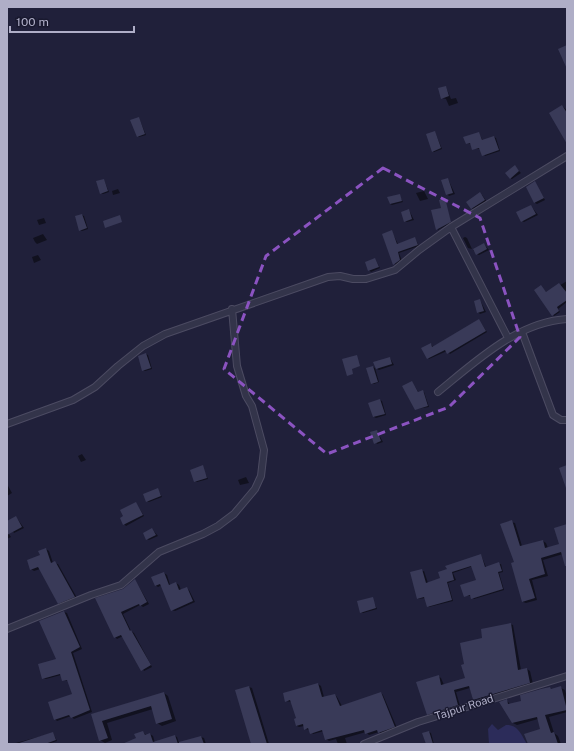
<svg xmlns="http://www.w3.org/2000/svg" width="574" height="751" font-family="'Public Sans',sans-serif">
  <style>
    .water { fill: #2c2c5a }
    .shadow { fill: #0007 }
    .building { fill: #393a58 }
    .lines { fill: none; stroke-linecap: round; stroke-linejoin: round }
    .street-casing { stroke: #4c4b62; stroke-width: 8 }
    .street { stroke: #33344a; stroke-width: 6 }
    .marked { fill: none; stroke: #8b53c1; stroke-width: 3; stroke-dasharray: 8 5; stroke-linejoin: round }
    .labels { text-anchor: middle; dominant-baseline: central; stroke-width: 3; stroke-linejoin: round; paint-order: stroke }
    .street-label { font-size: 11px; fill: #afaec7; stroke: #19192f }
  </style>
  <rect width="100%" height="100%" fill="#20203a"/>
  <path class="water" d="M492,724l6,6 8,-5c12,-1 16,11 21,19h-38l-1,-15z"/>
  <path class="shadow" d="M446,87l5,12 5,-1 2,5 -9,3 -3,-7 -4,-1z
    M562,106l5,4v32z
    M139,118l7,17 -7,2 -2,-1z
    M435,132l7,17 -8,3 -2,-1z
    M479,133l4,8 11,-4 2,1 4,13 -15,5 -4,-7h-8l-2,-5 -4,-1z
    M515,167l6,6 -9,6 -2,-1z
    M448,179l7,15 -6,2 -2,-2z
    M104,180l5,12 -6,2 -2,-1z
    M535,183l10,17 -8,4 -2,-1z
    M118,189l2,4 -7,2 -1,-4z
    M424,191l4,8 -8,2 -4,-8z
    M399,195l4,7 -11,3 -2,-1z
    M482,195l5,7 -13,8 -2,-2 -4,-6z
    M444,199l7,24 -13,7 -5,-19 9,-3z
    M531,206l7,9 -14,7 -2,-1z
    M409,210l5,10 -7,2 -2,-1z
    M82,215l2,1 4,13 -6,2 -2,-1z
    M44,218l2,5 -7,2 -2,-5z
    M392,232l6,12 17,-6 4,8 -20,7 3,8 -6,5 -12,-32z
    M43,234l4,6 -10,4 -2,-2 -2,-4z
    M465,237l2,1 5,11 -4,-1 -5,-10z
    M484,244l5,6 -10,5 -2,-1 -4,-4z
    M38,255l3,5 -7,3 -2,-6z
    M375,259l5,9 -9,4 -2,-2z
    M567,281v21l-9,7 2,3 -6,4 -13,-29 6,6z
    M480,300l6,12 -6,2 -2,-2z
    M479,320l8,12 -37,22 -3,-3 -18,8 -1,-1 3,-14 2,3z
    M146,354l2,1 4,14 -7,2 -2,-1z
    M390,358l4,7 -15,5 -2,-1z
    M373,367l2,1 4,14 -5,2 -2,-1z
    M412,382l7,11 5,-1 5,15 -13,2z
    M380,400l2,1 4,14 -10,3 -2,-1z
    M377,431l6,11 -6,2 -5,-11z
    M82,454l4,6 -5,2 -3,-6z
    M202,467l6,12 -11,3 -2,-1z
    M246,477l3,6 -9,2 -2,-5z
    M7,484l5,9 -5,3z
    M158,490l4,7 -13,5 -2,-1z
    M136,503l8,13 -18,10 -2,-2 1,-8z
    M16,517l8,11 -10,5 -7,-11z
    M511,522l4,1 7,23 21,-5 3,2 2,5 12,-3 7,-20v45l-4,-16 -20,6 5,16 -16,4 5,20 -11,3 -3,-1 -7,-39z
    M152,529l6,7 -9,4 -2,-1z
    M7,531l4,6 -4,2z
    M46,549l3,2 4,12 5,1 19,34 -15,7 -4,-2 -18,-34 -6,2 -3,-2z
    M481,555l5,12 15,-3 2,8 -4,1 5,17 -30,9 -3,-3h-6l12,-15 -4,-15 -20,7 3,7 -8,3 5,18 -24,6 -4,-9 -7,1 -7,-26 13,-2 4,12 13,-4 -2,-6z
    M164,573l3,2 3,10 6,-2 3,2 2,5 5,-2 3,2 6,12 -20,9 -3,-1 -10,-25 -4,2 -3,-2z
    M135,580l14,24 -6,3 -3,-2 -17,9 8,17 3,2 18,34 -8,4 -21,-35 -6,3 -2,-2 8,-47z
    M372,598l5,11 -14,4 -2,-1z
    M64,612l3,1 15,36 -9,4 19,59 -18,7 -3,-3 -14,5 -2,-2 18,-24 -4,-14 -6,-1 -2,-5 -15,4 -3,-1 15,-19z
    M510,624l3,1 8,45 6,-1 3,2 3,13 -57,17 -3,-1 -3,-12 -14,4 4,14 -29,10 -3,-2 10,-38 3,2 3,7 23,-6 16,-40z
    M318,684l3,2 3,11 11,-2 2,2 5,9 39,-13 2,2 14,33 -15,6 -3,-2 -10,3 -3,-3 -21,6 2,6h-9l-2,-5 -7,2 -3,-2 -2,-8 -11,3 -3,-4 -5,-1 -1,-3 -5,1 -2,-1v-7l-5,-17 -6,-1z
    M249,687l3,1 17,56h-17z
    M550,688l3,2 8,-2 4,2 2,7v15l-18,5 5,16 4,3 3,8h-32l13,-15 -4,-10 -21,6 -4,-2 -7,-23 5,5 12,-4z
    M164,693l4,3 8,25 -14,5 -5,-3 -4,-14 -46,14 5,17 -7,3 -5,-3 -8,-26z
    M143,732l3,3 4,-1 3,2 2,7 20,-7 2,1 2,6 22,-6 3,1 2,6h-82l13,-5z
    M429,732l2,1 3,11h-7z
    M53,733l4,8 -9,3h-36z"/>
  <path class="building" d="M567,45v24l-9,-20z
    M446,86l3,10 -8,3 -3,-11z
    M562,105l5,8v31l-18,-31z
    M139,117l6,17 -8,3 -7,-17z
    M435,131l6,17 -9,4 -6,-18z
    M479,132l3,8 12,-4 5,14 -17,6 -3,-8 -7,2 -2,-7 -4,1 -3,-7z
    M515,165l4,6 -9,8 -5,-6z
    M448,178l5,15 -7,2 -5,-15z
    M104,179l4,12 -8,3 -4,-13z
    M535,181l9,17 -10,5 -8,-16z
    M480,192l5,8 -14,9 -5,-7z
    M400,194l2,7 -12,3 -3,-7z
    M445,198l6,24 -15,8 -5,-20 10,-2 -2,-8z
    M531,205l5,9 -15,8 -5,-10z
    M409,209l3,10 -8,3 -3,-10z
    M82,214l5,14 -8,3 -4,-15z
    M120,215l2,7 -17,6 -2,-7z
    M392,230l5,14 18,-7 3,8 -20,7 2,8 -7,5 -11,-31z
    M484,243l3,6 -11,6 -3,-6z
    M375,258l4,9 -11,4 -3,-9z
    M559,283l8,10v7l-10,7 2,4 -7,5 -18,-26 7,-5 5,7z
    M480,299l4,12 -7,2 -3,-12z
    M479,319l7,12 -39,23 -2,-4 -18,9 -6,-11 10,-5 1,4z
    M146,353l5,15 -9,3 -4,-15z
    M357,355l3,11 -8,3 1,5 -6,2 -5,-17z
    M390,357l2,7 -16,5 -3,-7z
    M373,366l5,16 -7,2 -5,-16z
    M412,381l6,11 5,-2 5,16 -13,4 -13,-24z
    M380,399l5,15 -12,3 -5,-14z
    M377,430l4,11 -7,3 -4,-12z
    M203,465l4,13 -13,4 -4,-12z
    M567,465v23h-1l-7,-20z
    M158,488l3,8 -15,6 -3,-8z
    M136,502l7,13 -20,10 -3,-7 3,-2 -3,-6z
    M16,516l6,11 -15,8v-14z
    M512,520l8,26 23,-6 2,8 14,-4 -5,-16 13,-4v42h-2l-4,-14 -20,6 4,16 -16,5 6,19 -13,4 -11,-39 3,-1 -14,-38z
    M152,528l4,7 -10,5 -3,-7z
    M46,548l5,15 4,-2 20,36 -17,7 -20,-37 -8,3 -3,-10 13,-5 -2,-4z
    M481,554l4,13 14,-5 3,9 -4,1 5,17 -32,10 -1,-4 -6,2 -4,-12 16,-5 -5,-14 -19,6 2,8 -7,2 5,18 -25,7 -3,-10 -7,2 -7,-27 12,-3 4,14 14,-5 -2,-6 9,-3 -2,-3z
    M164,572l5,13 7,-3 3,8 8,-3 6,14 -22,10 -11,-27 -5,2 -4,-9z
    M135,579l12,23 -7,4 -1,-2 -18,8 9,19 1,-1 20,35 -10,6 -20,-36 -7,3 -19,-40 28,-9z
    M373,597l3,11 -16,5 -3,-12z
    M64,611l16,36 -9,5 19,58 -19,8 -2,-3 -15,5 -6,-18 24,-8 -5,-14 -5,1 -2,-7 -18,5 -4,-15 18,-5 -17,-38z
    M511,623l7,47 9,-2 3,15 -57,17 -4,-14 -15,4 4,15 -31,10 -11,-33 23,-7 2,10 24,-7 -4,-13 3,-1 -4,-21 22,-5 -1,-9z
    M318,683l4,14 13,-3 5,12 41,-14 14,35 -17,6 -1,-3 -12,4 -1,-4 -39,10 -3,-10 -12,4 -2,-6 -4,2 -1,-6 -7,2 -2,-7 2,-1 -6,-18 -5,2 -2,-9z
    M249,686l18,58h-16l-16,-54z
    M561,686l6,24 -22,5 6,18 3,-1 4,12h-30l-4,-10 16,-5 -3,-12 -25,6 -13,-21 8,-3 1,5 13,-3 -1,-6 21,-6 9,-2 1,2z
    M164,692l8,27 -16,5 -5,-18 -49,15 6,17 -9,3 -8,-27z
    M143,731l2,4 5,-2 3,9 22,-7 3,9h-56l14,-6 -2,-4z
    M429,731l4,13h-7l-4,-11z
    M53,732l3,8 -11,4h-29z
    M201,736l3,8h-25v-2z"/>
  <g class="lines">
    <g class="street-casing">
      <path id="street" d="M451,227l57,111
        M522,332l31,83 8,5h6
        M438,392c37,-30 79,-70 129,-73
        M7,424l66,-24 22,-13 23,-21 25,-20 22,-12 163,-57 12,-1 13,3h13l29,-9 24,-20 32,-23 116,-71
        M7,629l84,-34 30,-10 38,-33 44,-18 15,-8 16,-12 21,-25 6,-13 3,-26 -12,-44 -6,-10 -9,-30 -5,-57
        M364,744l54,-22 149,-46"/>
    </g>
    <use href="#street" class="street"/>
  </g>
  <path class="marked" d="M383,168l97,50 40,119 -71,70 -122,47 -103,-85 42,-113z"/>
  <g class="labels">
    <g class="street-label">
      <text transform="translate(464 707) rotate(-18)">Tajpur Road</text>
    </g>
  </g>
  <rect width="574" height="751" fill="none" stroke="#afaec7" stroke-width="16"/>
  <path d="M10 26v6h124v-6" fill="none" stroke="#afaec7" stroke-width="2"/>
  <text x="16" y="26" font-size="12" fill="#afaec7" stroke="#19192f" stroke-width="3" paint-order="stroke">100 m</text>
</svg>
